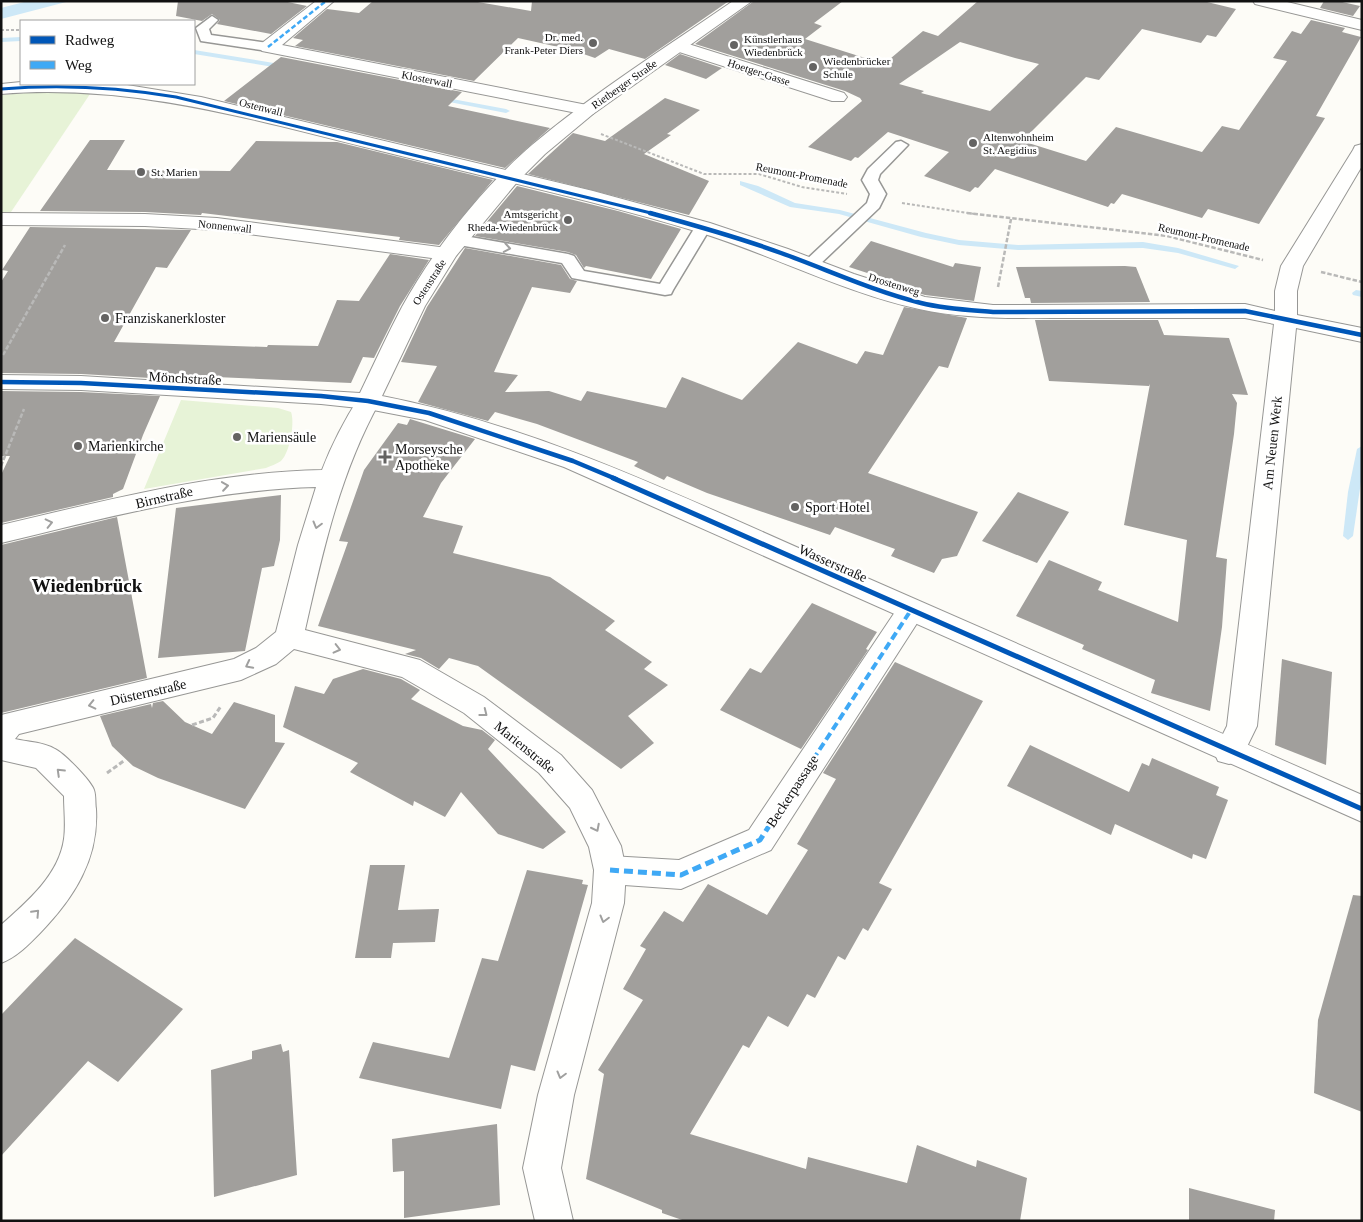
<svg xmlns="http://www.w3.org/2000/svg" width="1363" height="1222" font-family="Georgia,serif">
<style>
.green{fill:#e7f3d7}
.water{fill:#cde8f7}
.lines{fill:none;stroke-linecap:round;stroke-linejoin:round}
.stream{fill:#cde8f7;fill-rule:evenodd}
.building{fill:#a19f9c;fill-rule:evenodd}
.service-casing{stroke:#979795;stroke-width:3}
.pedestrian-casing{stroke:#979795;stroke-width:2}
.minor-casing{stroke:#979795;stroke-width:2}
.tertiary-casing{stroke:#979795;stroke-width:2}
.path-far2{stroke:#b9b9b8;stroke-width:2;stroke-dasharray:3 2;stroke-linecap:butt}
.path-far1{stroke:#b9b9b8;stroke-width:2.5;stroke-dasharray:4.5 2;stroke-linecap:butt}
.path{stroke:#b9b9b8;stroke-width:3;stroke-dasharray:5 2.5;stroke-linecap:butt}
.service{fill:#fffffe;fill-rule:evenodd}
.pedestrian{fill:#fffffe;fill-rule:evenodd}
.minor{fill:#fffffe;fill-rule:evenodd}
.tertiary{fill:#fffffe;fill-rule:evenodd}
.quiet-far2{stroke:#3fa9f5;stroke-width:2.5;stroke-dasharray:5 2.5;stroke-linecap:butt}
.quiet-far1{stroke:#3fa9f5;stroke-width:4;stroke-dasharray:8 4;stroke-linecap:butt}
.quiet{stroke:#3fa9f5;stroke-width:5;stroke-dasharray:9 5;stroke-linecap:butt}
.cycleway-far2-casing{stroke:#fff;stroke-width:5}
.cycleway-far1-casing{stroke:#fff;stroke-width:7}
.cycleway-casing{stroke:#fff;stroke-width:8}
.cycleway-far2{stroke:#0057b8;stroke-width:3}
.cycleway-far1{stroke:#0057b8;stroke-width:4.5}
.cycleway{stroke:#0057b8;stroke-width:5}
.oneway{stroke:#a0a09f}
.poi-dot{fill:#646362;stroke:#fff;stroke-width:2}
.labels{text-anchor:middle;stroke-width:5;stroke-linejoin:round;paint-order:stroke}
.far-poi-label{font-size:11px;fill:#111;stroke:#fff;text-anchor:start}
.far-street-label{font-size:11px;fill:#111;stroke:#fff}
.poi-label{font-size:14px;fill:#111;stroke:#fff;text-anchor:start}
.street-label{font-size:14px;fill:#111;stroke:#fff}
.district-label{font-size:19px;font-weight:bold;fill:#111;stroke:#fff}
</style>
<rect width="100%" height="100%" fill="#fdfcf7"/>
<g class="green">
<polygon points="61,90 90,94 11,212 1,212 1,95"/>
<path d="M181 400 278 408 291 412C295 422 290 453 281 461 277 464 270 466 266 468L144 489Z"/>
</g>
<polygon class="water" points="28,1 70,1 1,19 1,8"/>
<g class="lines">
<g class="stream">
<polygon points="21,37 21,41 1,42 1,38"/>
<polygon points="194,50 286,65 290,67 286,69 194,54"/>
<polygon points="436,96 506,109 510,111 506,113 439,100 435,98"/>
<polygon points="740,181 758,186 795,203 840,210 926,233 959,240 1018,245 1143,242 1178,248 1239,266 1235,269 1178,253 1143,248 1018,250 959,245 921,237 839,214 790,207 740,185"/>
<polygon points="1356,290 1362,291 1362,297 1353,295 1352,293"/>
<polygon points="1362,446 1362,475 1353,536 1348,540 1343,536 1348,492 1357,449"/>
</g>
</g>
<g class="building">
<polygon points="178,1 283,1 307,6 271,34 217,24 220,20 212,14 202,21 176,16"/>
<polygon points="373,1 472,1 531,11 532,1 729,1 645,59 609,49 595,58 572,50 518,38 474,81 295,46 303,40 293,38 327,9 359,13"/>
<path d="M754 1H843L814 23 822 26 805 39 884 64 923 31 938 36 978 1H1203L1236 9 1216 37 1207 35 1201 43 1142 29 1099 80 1086 77 1022 141 1086 161 1116 127 1202 152 1222 126 1239 130 1287 61 1273 58 1292 31 1301 34 1311 20 1345 28 1342 32 1361 37 1316 116 1325 118 1259 224 1208 209 1202 218 1122 194 1114 204 1111 203 1108 207 995 169 978 188 975 187 970 192 924 176 949 152 888 132 858 158 855 157 851 161 808 147 862 101 860 98 845 91 695 44ZM960 42 1015 58 1039 64 990 111 921 93 924 91 899 84Z"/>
<polygon points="1324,1 1338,1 1360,6 1353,16 1320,8"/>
<polygon points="680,54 722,68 706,79 665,65"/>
<polygon points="281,57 462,92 448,106 550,128 505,168 224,101"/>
<polygon points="665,98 700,110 667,134 671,135 644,154 709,181 689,215 528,174 573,133 605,141"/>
<polygon points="90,140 125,140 107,170 230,171 256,141 337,142 493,180 439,245 399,240 400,237 202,213 201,215 145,212 40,211"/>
<polygon points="517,186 618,211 681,229 651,279 586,266 584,268 576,255 568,252 475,236"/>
<polygon points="30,227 191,230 167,268 156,267 114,342 267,347 268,345 318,346 337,300 359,301 390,254 429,260 400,306 374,358 363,357 351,383 170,375 168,379 81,374 1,373 1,282 8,271 2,270"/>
<polygon points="871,241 953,267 955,263 981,267 974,301 925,295 911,291 913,288 849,267"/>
<polygon points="465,248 561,265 570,279 577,281 570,293 532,287 494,372 518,375 505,392 549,391 581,401 587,391 666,408 682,377 742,400 798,342 857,364 865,351 883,355 904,307 967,318 948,368 939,366 868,473 978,512 957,556 942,559 934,573 891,556 895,549 835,527 830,535 707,493 667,476 664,480 634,466 638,462 537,424 495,412 488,421 418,402 437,366 401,362 427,307"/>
<polygon points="1125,266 1136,267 1150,302 1031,303 1030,298 1025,298 1016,267"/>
<polygon points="1035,320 1158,320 1164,335 1229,338 1248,395 1232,394 1237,403 1234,434 1216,557 1227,559 1222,627 1210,711 1151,693 1155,680 1082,649 1084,645 1016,616 1049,560 1102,582 1098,590 1178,622 1187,540 1124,525 1150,384 1149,386 1049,381"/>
<polygon points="1,391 81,392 160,396 143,435 123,489 113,494 113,497 1,523 1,475 10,456 1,456"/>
<polygon points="410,419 475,439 441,483 423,517 463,526 453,553 550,577 615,621 605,630 652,662 644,669 668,685 628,716 654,743 621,769 478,666 449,658 439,669 421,658 405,654 416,650 318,626 348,542 339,541 364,470 398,423 407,425"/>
<polygon points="1018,492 1069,512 1037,563 982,541"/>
<polygon points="281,495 280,540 274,566 262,568 245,651 158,658 176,508"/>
<polygon points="117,517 147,678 1,713 1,545"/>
<polygon points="812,603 877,632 866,649 868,650 801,749 720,710 750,668 761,673"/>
<polygon points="1282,659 1332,672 1326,765 1275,745"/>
<polygon points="895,662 983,701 879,883 892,889 868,931 863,928 845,960 838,956 815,998 807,994 788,1027 768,1016 749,1048 743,1045 690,1134 806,1169 808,1157 907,1183 917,1145 976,1167 977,1160 1027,1178 1020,1221 685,1221 662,1213 662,1210 586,1179 604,1074 598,1070 643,1000 623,989 646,949 640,946 664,911 683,922 708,884 767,915 808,850 797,844 836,779 823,773"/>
<polygon points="363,669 401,679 420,690 411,699 463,726 482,730 495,740 488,749 566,832 543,849 498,834 461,792 445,817 414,801 413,806 350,772 358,763 283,727 295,686 324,694 333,679"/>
<polygon points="163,701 185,722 212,734 234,702 275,715 275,742 285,743 245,809 158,778 133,766 112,746 100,716 151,704 152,708 153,703"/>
<polygon points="1030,745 1129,792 1142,763 1149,766 1152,758 1219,787 1216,795 1228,800 1206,859 1193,854 1192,859 1115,824 1111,835 1007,786"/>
<polygon points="370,865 405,865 398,910 439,909 435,942 393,943 391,958 355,958"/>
<polygon points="527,870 583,880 582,884 588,885 535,1071 511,1065 501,1109 359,1078 373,1042 449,1058 482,958 498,961"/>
<polygon points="1353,895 1362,896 1362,1112 1314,1093 1318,1020"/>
<polygon points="75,938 183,1009 118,1082 88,1061 1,1156 1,1015"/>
<polygon points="281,1044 283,1052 289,1050 297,1175 214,1197 211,1070 252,1059 252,1051"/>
<polygon points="497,1124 500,1205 404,1218 404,1171 393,1172 392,1139"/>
<polygon points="1189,1188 1275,1210 1274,1221 1189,1221"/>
</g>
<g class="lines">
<defs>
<g id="service">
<polygon points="212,16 218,20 209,29 211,35 268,43 275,47 268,51 201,41 196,28"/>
<polygon points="901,141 908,145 880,174 878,180 886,194 879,208 817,267 805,267 803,264 805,261 867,203 870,194 862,180 868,169 896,142"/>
<polygon points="703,222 711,227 673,290 671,294 665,295 572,278 562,263 459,245 451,240 459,235 568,254 574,256 584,271 660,284 697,224"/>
</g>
<polygon id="pedestrian" points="911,600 921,603 925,610 921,617 771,850 681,889 610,884 599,880 594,870 599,860 610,856 679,860 749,830 901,603"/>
<g id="minor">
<polygon points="316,1 334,1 282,45 587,105 593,106 596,110 593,114 587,115 262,51 259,47 262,43"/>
<polygon points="1253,1 1283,1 1362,20 1362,30 1255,4"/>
<polygon points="679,41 844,93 847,97 844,101 832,101 673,50 671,46 673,42"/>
<path d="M21 82V84H121L201 97 593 191 710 223 788 249 854 274 925 297 993 305 1245 304 1275 311V291L1281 266 1353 150 1355 146 1362 144V166L1303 266 1297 291V315L1362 328V342L1296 328 1257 726 1240 761 1229 764 1218 761 1214 752 1227 726 1274 324 1245 318C1187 318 1130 318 1072 318 1021 318 970 320 919 309 842 292 771 254 695 231 593 200 489 178 385 152 258 121 133 83 1 94V84Z"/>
<polygon points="1,213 145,214 217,218 447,248 454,250 457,254 454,258 447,260 217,230 145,226 1,225"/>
<path d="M368 393 376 396 380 401C340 473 323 550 305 630L420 660 484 697 561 755 592 790 621 846 626 870 624 903 574 1095 561 1168 573 1221H535L523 1168 538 1095 592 903 594 870 589 847 570 808 539 773 464 713 402 677 294 649 276 664 241 680 19 734 15 739C27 742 44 742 55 749 65 754 91 781 94 790 96 796 95 803 96 809 99 859 74 898 40 933 28 945 17 957 1 963V925C27 902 59 875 64 839 66 825 64 810 64 796L36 768 1 760V715L234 659 256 648 276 632 298 545 316 487C208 490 105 518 1 543V525C108 500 213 472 322 470 332 444 345 419 360 396Z"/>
</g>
<path id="tertiary" d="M733 1H752L593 114 545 154 518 181 456 256 425 306 382 396C537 426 682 497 826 560 1004 638 1183 716 1362 795V822L564 467 425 420 368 409 321 404 81 390 1 389V375L81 376 360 393C374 364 387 335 402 307 433 250 483 187 532 145 595 92 665 48 733 1Z"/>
</defs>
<use href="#service" class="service-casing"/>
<use href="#pedestrian" class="pedestrian-casing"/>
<use href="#minor" class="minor-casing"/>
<use href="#tertiary" class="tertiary-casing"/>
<g class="path-far2">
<polyline points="1,30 21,30"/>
<polyline points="601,134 704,174 759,174 802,187 847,194"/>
<polyline points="902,203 975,214"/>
</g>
<g class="path-far1">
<polyline points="967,213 1167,236 1263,260"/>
<polyline points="1321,272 1362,282"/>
<polyline points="998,287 1011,219"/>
<polyline points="3,355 65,245"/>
<polyline points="1,466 24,409"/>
</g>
<g class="path">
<polyline points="192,725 213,718 221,706"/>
<polyline points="107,773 125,760"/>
</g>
<use href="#service" class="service"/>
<use href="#pedestrian" class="pedestrian"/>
<use href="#minor" class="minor"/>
<use href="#tertiary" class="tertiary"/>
<polyline class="quiet-far2" points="268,47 326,1"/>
<polyline class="quiet-far1" points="780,810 911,610"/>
<polyline class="quiet" points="610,870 681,875 760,840 780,809"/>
<defs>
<path id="cycleway-far2" d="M1 89C60 84 117 87 176 97L655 214"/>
<g id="cycleway-far1">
<path d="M650 213C694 225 738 237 781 253 828 270 873 291 921 303 945 309 969 310 993 312L1245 311 1362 335"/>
<polyline points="1,382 81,383 321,396 368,401 429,413 573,461 616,479"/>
</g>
<polyline id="cycleway" points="613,478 1362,809"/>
</defs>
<use href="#cycleway-far2" class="cycleway-far2-casing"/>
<use href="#cycleway-far1" class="cycleway-far1-casing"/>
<use href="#cycleway" class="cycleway-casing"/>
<use href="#cycleway-far2" class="cycleway-far2"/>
<use href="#cycleway-far1" class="cycleway-far1"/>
<use href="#cycleway" class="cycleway"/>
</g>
<defs><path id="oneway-chevron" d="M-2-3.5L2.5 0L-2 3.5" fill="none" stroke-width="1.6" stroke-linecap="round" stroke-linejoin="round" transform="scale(1.25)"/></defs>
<g class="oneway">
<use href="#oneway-chevron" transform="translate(507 248) rotate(10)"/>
<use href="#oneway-chevron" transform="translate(225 486) rotate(-8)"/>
<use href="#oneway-chevron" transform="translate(49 523) rotate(-13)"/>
<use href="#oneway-chevron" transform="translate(317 525) rotate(105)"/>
<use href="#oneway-chevron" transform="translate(337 649) rotate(14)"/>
<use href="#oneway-chevron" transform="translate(249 665) rotate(153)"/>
<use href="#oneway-chevron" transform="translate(92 705) rotate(167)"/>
<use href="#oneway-chevron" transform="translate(484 713) rotate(38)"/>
<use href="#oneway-chevron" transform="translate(60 772) rotate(-136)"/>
<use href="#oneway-chevron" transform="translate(596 828) rotate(63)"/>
<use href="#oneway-chevron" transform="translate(36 913) rotate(-47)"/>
<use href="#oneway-chevron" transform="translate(604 919) rotate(105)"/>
<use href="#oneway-chevron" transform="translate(561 1075) rotate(105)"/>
</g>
<g class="poi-dot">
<circle cx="593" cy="43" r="5"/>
<circle cx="734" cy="45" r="5"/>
<circle cx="813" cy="67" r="5"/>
<circle cx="973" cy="143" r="5"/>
<circle cx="141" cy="172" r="5"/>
<circle cx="568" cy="220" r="5"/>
<circle cx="105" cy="318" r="5"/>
<circle cx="237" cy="437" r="5"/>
<circle cx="78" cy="446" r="5"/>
<path d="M382.5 449.5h5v5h5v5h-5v5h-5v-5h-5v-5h5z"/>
<circle cx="795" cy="507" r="5"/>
</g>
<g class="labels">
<g class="far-poi-label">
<text x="583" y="41" text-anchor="end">Dr. med.<tspan x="583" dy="13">Frank-Peter Diers</tspan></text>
<text x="744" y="43">Künstlerhaus<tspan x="744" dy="13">Wiedenbrück</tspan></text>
<text x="823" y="65">Wiedenbrücker<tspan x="823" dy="13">Schule</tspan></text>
<text x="983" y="141">Altenwohnheim<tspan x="983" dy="13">St. Aegidius</tspan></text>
<text x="151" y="176">St. Marien</text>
<text x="558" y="218" text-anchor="end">Amtsgericht<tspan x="558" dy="13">Rheda-Wiedenbrück</tspan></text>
</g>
<g class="far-street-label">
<text transform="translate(759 72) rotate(18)" y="4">Hoetger-Gasse</text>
<text transform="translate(427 79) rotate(11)" y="4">Klosterwall</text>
<text transform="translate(624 84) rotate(-35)" y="4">Rietberger Straße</text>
<text transform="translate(261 107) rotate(14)" y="4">Ostenwall</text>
<text transform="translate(802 175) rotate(11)" y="4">Reumont-Promenade</text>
<text transform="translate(225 226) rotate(6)" y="4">Nonnenwall</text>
<text transform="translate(1204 237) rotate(13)" y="4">Reumont-Promenade</text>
<text transform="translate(429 282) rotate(-57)" y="4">Ostenstraße</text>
<text transform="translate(894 284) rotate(17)" y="4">Drostenweg</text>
</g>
<g class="poi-label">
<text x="115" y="323">Franziskanerkloster</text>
<text x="247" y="442">Mariensäule</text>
<text x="88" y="451">Marienkirche</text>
<text x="395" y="454">Morseysche<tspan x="395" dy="16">Apotheke</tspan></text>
<text x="805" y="512">Sport Hotel</text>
</g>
<g class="street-label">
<text transform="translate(185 378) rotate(3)" y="5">Mönchstraße</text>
<text transform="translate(1272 443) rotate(-84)" y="5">Am Neuen Werk</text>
<text transform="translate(164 497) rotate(-13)" y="5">Birnstraße</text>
<text transform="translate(833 563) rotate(24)" y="5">Wasserstraße</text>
<text transform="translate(148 692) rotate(-13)" y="5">Düsternstraße</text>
<text transform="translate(525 747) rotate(39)" y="5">Marienstraße</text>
<text transform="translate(792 791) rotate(-57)" y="5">Beckerpassage</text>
</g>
<g class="district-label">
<text x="87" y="592">Wiedenbrück</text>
</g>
</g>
<rect width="1363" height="1222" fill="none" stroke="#111111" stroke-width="5"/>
<rect x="20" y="20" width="175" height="65" fill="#ffffff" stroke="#a0a0a0"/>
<rect x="30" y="36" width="25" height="8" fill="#0057b8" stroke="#a0a0a0"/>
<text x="65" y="45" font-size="15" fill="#111111">Radweg</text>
<rect x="30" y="61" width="25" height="8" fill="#3fa9f5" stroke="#a0a0a0"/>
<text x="65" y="70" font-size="15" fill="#111111">Weg</text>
</svg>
